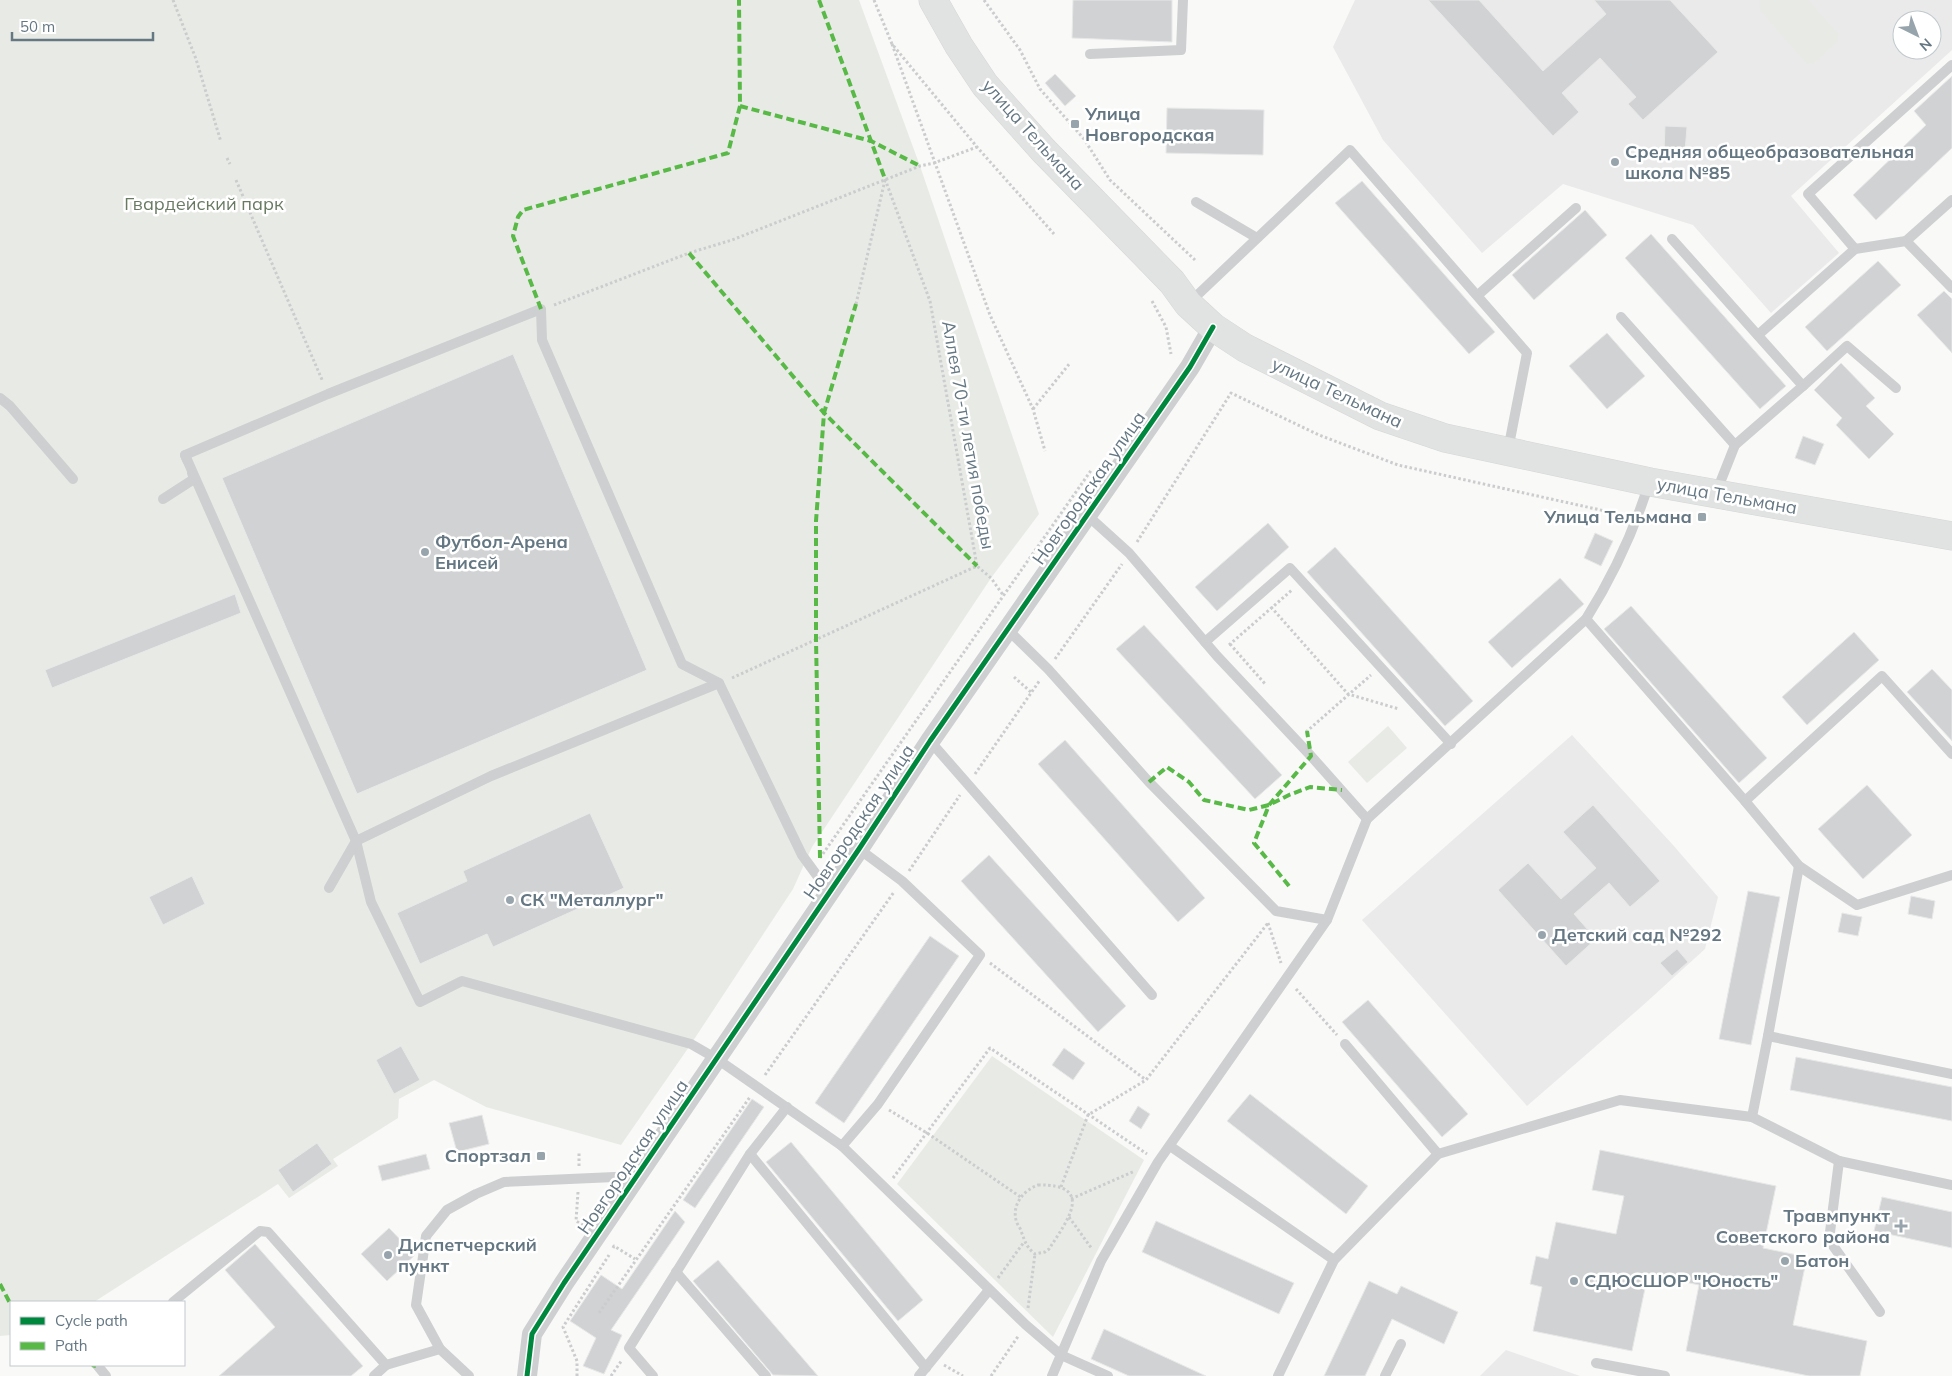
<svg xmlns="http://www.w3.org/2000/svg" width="1952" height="1376" font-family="Mulish,sans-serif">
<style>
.built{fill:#e9eae9;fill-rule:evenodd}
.green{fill:#e8ebe5}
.building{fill:#d0d2d3;stroke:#e8e8e8}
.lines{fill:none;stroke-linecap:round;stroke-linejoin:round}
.secondary-casing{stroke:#d6d7d7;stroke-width:29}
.path{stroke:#cbcccd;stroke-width:3;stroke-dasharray:2.5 2.5;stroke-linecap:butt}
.service{stroke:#cecfd0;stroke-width:10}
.minor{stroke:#cecfd0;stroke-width:20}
.secondary{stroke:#e1e2e2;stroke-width:28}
.quiet{stroke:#58b947;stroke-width:4;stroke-dasharray:8 4;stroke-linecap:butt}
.cycleway-casing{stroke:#fff;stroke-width:8}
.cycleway{stroke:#00873e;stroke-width:5}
.poi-dot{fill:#98a4ac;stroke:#fff;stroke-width:2}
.labels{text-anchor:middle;stroke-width:5;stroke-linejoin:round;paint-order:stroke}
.poi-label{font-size:18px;font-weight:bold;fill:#647783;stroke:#fff;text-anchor:start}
.street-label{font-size:18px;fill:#647783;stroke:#fff}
.park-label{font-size:18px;fill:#697a63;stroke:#fff}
</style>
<rect width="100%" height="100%" fill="#f9f9f8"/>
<g class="built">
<path d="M1355 0H1952V50L1791 196 1839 253 1771 313 1693 225 1563 184 1482 253 1383 140 1333 47ZM1902 20H1932V50H1902Z"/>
<polygon points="1572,735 1673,845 1718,897 1705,949 1641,1007 1527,1106 1362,920"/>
<polygon points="1506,1350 1580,1376 1480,1376"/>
</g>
<g class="green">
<polygon points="0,0 859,0 920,166 1039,514 991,578 812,847 793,889 691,1044 621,1145 486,1107 434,1080 399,1099 398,1118 333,1159 338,1166 289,1198 278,1184 94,1302 11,1302 11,1335 0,1336"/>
<polygon points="1760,0 1808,0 1838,34 1838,41 1813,64 1806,63 1759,9"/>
<polygon points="1388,726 1407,748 1367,783 1348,762"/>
<polygon points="992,1056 1144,1160 1053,1337 897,1184"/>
</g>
<g class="building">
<polygon points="1073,0 1172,0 1172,42 1072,38"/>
<polygon points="1428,0 1479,0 1543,71 1606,14 1594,0 1670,0 1718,52 1643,120 1628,104 1636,97 1600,58 1562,93 1579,112 1553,136"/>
<polygon points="1055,74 1076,96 1065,106 1045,83"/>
<polygon points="1952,76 1952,148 1876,220 1853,195 1926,125 1914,111"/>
<polygon points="1167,108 1264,110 1263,155 1166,153"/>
<polygon points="1665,126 1687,127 1685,152 1664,151"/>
<polygon points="1362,181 1495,332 1469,354 1335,203"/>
<polygon points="1585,210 1607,235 1534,300 1512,275"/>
<polygon points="1651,234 1786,386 1760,409 1625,258"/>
<polygon points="1878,261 1901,285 1827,351 1805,327"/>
<polygon points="1944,291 1952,299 1952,353 1917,315"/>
<polygon points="1607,333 1645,376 1607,409 1569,366"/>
<polygon points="513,354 647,670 357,794 222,478"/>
<polygon points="1841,363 1875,398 1866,406 1894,434 1869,459 1836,425 1842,418 1814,390"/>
<polygon points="1803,436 1824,444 1815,465 1795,458"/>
<polygon points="1268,523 1289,547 1217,611 1195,587"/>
<polygon points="1595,533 1613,541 1601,566 1584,558"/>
<polygon points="1335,547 1473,701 1445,726 1307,572"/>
<polygon points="1560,578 1584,604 1512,668 1488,642"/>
<polygon points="235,594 241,613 52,688 45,670"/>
<polygon points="1631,606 1767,758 1739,783 1604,629"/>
<polygon points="1144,625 1282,775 1255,799 1116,649"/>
<polygon points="1854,632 1879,660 1807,725 1782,697"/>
<polygon points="1932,669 1952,690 1952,741 1907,692"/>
<polygon points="1065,740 1205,898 1178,922 1038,764"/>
<polygon points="1867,785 1912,835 1863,879 1818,829"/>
<polygon points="1593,805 1660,881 1630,907 1609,883 1574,914 1596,939 1566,966 1498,890 1528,863 1561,899 1596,868 1563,832"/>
<polygon points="590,813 624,888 493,947 487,934 420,964 397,913 467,881 463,871"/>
<polygon points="989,855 1126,1006 1098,1032 961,881"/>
<polygon points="192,876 205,904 163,925 149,897"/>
<polygon points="1748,891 1780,897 1751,1045 1719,1039"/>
<polygon points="1911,896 1935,901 1932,919 1908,914"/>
<polygon points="1842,913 1862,917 1858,936 1838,932"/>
<polygon points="930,936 959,956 844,1123 815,1103"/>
<polygon points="1677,949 1688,962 1672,976 1660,963"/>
<polygon points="1368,1000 1468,1114 1442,1137 1342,1022"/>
<polygon points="401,1046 420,1080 394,1094 376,1060"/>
<polygon points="1064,1048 1085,1063 1073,1080 1052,1065"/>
<polygon points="1796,1057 1952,1087 1952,1121 1790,1090"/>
<polygon points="1250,1094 1368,1186 1346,1214 1227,1121"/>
<polygon points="752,1099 764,1107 695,1208 683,1200"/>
<polygon points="1138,1106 1150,1114 1141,1129 1129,1121"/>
<polygon points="482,1115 489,1144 457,1152 449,1123"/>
<polygon points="791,1142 923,1300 898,1321 766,1162"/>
<polygon points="317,1143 332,1164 293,1192 278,1170"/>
<polygon points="1600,1150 1776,1186 1763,1248 1807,1257 1793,1325 1867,1341 1860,1376 1809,1376 1686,1351 1699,1285 1648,1274 1632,1351 1533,1331 1542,1287 1530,1284 1536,1256 1548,1259 1556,1222 1616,1234 1624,1196 1592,1190"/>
<polygon points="426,1154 430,1169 382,1181 378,1166"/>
<polygon points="1882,1197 1952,1212 1952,1248 1874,1231"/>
<polygon points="675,1211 685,1222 611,1330 622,1335 604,1374 583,1366 596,1338 570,1321 601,1275 622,1289"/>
<polygon points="1156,1221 1294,1283 1279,1314 1142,1252"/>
<polygon points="389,1228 415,1255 387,1281 361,1254"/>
<polygon points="255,1244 363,1366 351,1376 219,1376 275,1327 225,1270"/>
<polygon points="718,1260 818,1376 773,1375 693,1281"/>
<polygon points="1369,1281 1397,1294 1401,1286 1458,1312 1444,1344 1392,1319 1365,1376 1324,1376"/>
<polygon points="1104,1329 1206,1376 1129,1376 1091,1359"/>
</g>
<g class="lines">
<defs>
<polyline id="secondary" points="933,0 959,46 985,85 1044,151 1172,282 1188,304 1213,327 1245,348 1380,416 1445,438 1650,482 1952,536"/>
</defs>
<use href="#secondary" class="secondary-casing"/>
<g class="path">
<polyline points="173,0 196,59 221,142"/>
<polyline points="874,0 892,44 977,147 1054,234"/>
<polyline points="984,0 1020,50 1040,89 1084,139 1110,180 1195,260"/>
<polyline points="892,44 990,315 1033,409 1045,451"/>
<polyline points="227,158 230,164"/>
<polyline points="885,179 930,301 977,566 991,578 1003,595"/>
<polyline points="236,180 323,382"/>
<polyline points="1152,301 1166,327 1171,354"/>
<polyline points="856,304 885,180"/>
<polyline points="554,305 689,253 732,240 920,166 934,163 977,147"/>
<polyline points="1033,409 1070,363"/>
<polyline points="1137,542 1231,393 1319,435 1398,465 1623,515"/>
<polyline points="1271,607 1348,694 1399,709"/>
<polyline points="1230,644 1266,685"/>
<polyline points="1229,645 1292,590"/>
<polyline points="1055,659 1122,564"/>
<polyline points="1014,677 1032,693"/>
<polyline points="732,678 977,566"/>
<polyline points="1306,732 1371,675"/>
<polyline points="975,774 1040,680"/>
<polyline points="820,858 1092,469"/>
<polyline points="909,871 960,795"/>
<polyline points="1268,923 1281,963"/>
<polyline points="990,963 1146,1080"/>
<polyline points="1296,989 1337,1035"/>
<polyline points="765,1075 894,892"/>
<polyline points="889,1110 927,1133 1022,1198"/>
<polyline points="579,1166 579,1152"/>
<polyline points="893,1178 990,1048 1147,1154"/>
<path d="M1038 1185C1096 1184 1067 1221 1049 1249L1045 1252 1035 1254C1026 1247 1025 1241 1021 1231 1020 1227 1016 1223 1016 1220 1012 1204 1024 1190 1038 1185Z"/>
<polyline points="1061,1187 1088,1115 1146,1080 1268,923"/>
<polyline points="578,1192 576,1221 583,1225"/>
<polyline points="1071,1199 1135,1171"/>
<polyline points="1069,1217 1092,1249"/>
<polyline points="613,1248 614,1246 635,1259"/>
<polyline points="998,1278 1024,1242"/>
<polyline points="1028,1308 1035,1254"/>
<polyline points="599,1313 750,1097"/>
<polyline points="944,1365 963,1376"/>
<polyline points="577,1376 577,1361 563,1327 609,1255"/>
<polyline points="611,1376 622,1360"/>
<polyline points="991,1376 1019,1335"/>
</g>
<g class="service">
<polyline points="1090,54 1181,50 1183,0"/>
<polyline points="1196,202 1257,238"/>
<polyline points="1672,239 1803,386 1735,445 1716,493"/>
<polyline points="1906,241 1952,200"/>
<polyline points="1855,249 1808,194 1952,65"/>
<polyline points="1478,295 1576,208"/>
<polyline points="1189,303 1350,150 1527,353 1508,450"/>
<polyline points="1621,317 1735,445"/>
<polyline points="1758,335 1855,249 1906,241 1952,288"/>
<polyline points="1803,386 1847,346 1896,388"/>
<polyline points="0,398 10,406 73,479"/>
<polyline points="185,455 356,841 371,902 420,1002 462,981 691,1044 717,1059 842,1146 1026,1325 1061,1355 1108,1376"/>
<polyline points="187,460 185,455 328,394 541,309 542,340 682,664 719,683 802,855 829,892"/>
<polyline points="163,499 194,479 192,473"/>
<polyline points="1087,515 1129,553 1217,656 1311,756 1367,819"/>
<polyline points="1586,619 1745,801 1799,866 1857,905 1952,875"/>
<polyline points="1008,630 1048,669 1149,782 1276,911 1327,920"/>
<polyline points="1205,642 1290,568 1451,744"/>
<polyline points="930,741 1152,995"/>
<polyline points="1745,801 1882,676 1952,754"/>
<polyline points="1799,866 1768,1036 1952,1074"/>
<polyline points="329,888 356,841 491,776 719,683"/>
<polyline points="1345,1044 1438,1154"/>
<polyline points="1752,1117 1768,1036"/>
<polyline points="842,1146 878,1104 980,955 902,881 859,849"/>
<polyline points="1170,1146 1334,1260"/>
<polyline points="750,1154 926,1368"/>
<polyline points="1839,1161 1829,1240 1880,1312"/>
<polyline points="676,1272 766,1376"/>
<polyline points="173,1302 260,1231 268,1232 386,1365 440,1349"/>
<polyline points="1596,1363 1665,1376"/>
<polyline points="97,1365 106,1376"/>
<polyline points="374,1376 386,1365"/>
<polyline points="469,1376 440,1349 416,1305 426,1236 447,1210 476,1194 504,1182 637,1176"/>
<polyline points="653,1376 629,1348 750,1154 787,1107"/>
<polyline points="919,1376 989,1290"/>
<path d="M1052 1376 1101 1261 1158 1162 1327 920 1367 819 1586 619C1613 576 1634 531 1649 483"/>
<polyline points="1278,1376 1334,1260 1438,1154 1620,1100 1752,1117 1839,1161 1952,1185"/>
<polyline points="1385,1376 1401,1344"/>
</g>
<polyline class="minor" points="527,1376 532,1334 564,1283 859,849 930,741 1190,367 1213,327"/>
<use href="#secondary" class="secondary"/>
<g class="quiet">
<polyline points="819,0 885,179"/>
<polyline points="740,106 871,141 920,166"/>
<polyline points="689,253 824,413 977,566"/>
<polyline points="541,309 513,236 518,217 523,210 728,153 740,106 739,0"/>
<polyline points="1149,782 1167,767 1189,782 1204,800 1249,810 1269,805 1289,795 1310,787 1342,790"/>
<polyline points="820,858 816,639 816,521 824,413 856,304"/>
<polyline points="1289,886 1254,843 1269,805 1311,756 1307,731"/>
<polyline points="0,1284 11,1305"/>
<polyline points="92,1365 96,1366"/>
</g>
<defs>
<polyline id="cycleway" points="527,1376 532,1334 564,1283 859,849 930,741 1190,367 1213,327"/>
</defs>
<use href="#cycleway" class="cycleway-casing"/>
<use href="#cycleway" class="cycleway"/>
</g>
<g class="poi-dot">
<rect x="1070" y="119" width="10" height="10" rx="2.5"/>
<circle cx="1615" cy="162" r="5"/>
<rect x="1697" y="512" width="10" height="10" rx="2.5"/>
<circle cx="425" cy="552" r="5"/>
<circle cx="510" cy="900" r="5"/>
<circle cx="1542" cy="935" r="5"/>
<rect x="536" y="1151" width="10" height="10" rx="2.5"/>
<path d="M1898.5 1218.5h5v5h5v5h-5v5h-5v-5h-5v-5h5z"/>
<circle cx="388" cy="1255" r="5"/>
<circle cx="1785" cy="1261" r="5"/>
<circle cx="1574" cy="1281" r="5"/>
</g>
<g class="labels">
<g class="poi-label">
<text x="1085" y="120">Улица<tspan x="1085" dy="21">Новгородская</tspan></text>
<text x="1625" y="158">Средняя общеобразовательная<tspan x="1625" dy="21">школа №85</tspan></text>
<text x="1692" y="523" text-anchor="end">Улица Тельмана</text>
<text x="435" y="548">Футбол-Арена<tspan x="435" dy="21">Енисей</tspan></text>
<text x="520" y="906">СК "Металлург"</text>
<text x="1552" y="941">Детский сад №292</text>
<text x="531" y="1162" text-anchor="end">Спортзал</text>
<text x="1890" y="1222" text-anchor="end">Травмпункт<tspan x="1890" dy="21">Советского района</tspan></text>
<text x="398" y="1251">Диспетчерский<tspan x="398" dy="21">пункт</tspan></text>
<text x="1795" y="1267">Батон</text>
<text x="1584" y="1287">СДЮСШОР "Юность"</text>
</g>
<g class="street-label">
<text transform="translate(1033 135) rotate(48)" y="6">улица Тельмана</text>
<text transform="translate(1337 393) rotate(25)" y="6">улица Тельмана</text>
<text transform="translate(968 435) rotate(80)" y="6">Аллея 70-ти летия победы</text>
<text transform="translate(1089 488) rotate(-55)" y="6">Новгородская улица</text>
<text transform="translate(1727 496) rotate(10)" y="6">улица Тельмана</text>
<text transform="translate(859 822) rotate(-56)" y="6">Новгородская улица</text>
<text transform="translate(633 1157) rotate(-56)" y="6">Новгородская улица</text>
</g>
<g class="park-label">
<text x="204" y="210">Гвардейский парк</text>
</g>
</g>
<rect x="10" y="1301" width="175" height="65" fill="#ffffff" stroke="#c1c9cd"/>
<rect x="20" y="1317" width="25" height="8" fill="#00873e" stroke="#c1c9cd"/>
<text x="55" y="1326" font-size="15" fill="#647783">Cycle path</text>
<rect x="20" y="1342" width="25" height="8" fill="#58b947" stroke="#c1c9cd"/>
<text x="55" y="1351" font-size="15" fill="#647783">Path</text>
<g transform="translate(1917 35) rotate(138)"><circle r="24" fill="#ffffff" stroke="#c1c9cd"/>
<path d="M0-4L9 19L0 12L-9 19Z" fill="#98a4ac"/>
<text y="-8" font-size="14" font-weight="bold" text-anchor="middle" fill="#647783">N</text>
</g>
<path d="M12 32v8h141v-8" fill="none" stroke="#647783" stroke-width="2.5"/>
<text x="20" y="32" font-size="15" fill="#647783" stroke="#ffffff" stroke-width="4" paint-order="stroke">50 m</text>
</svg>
